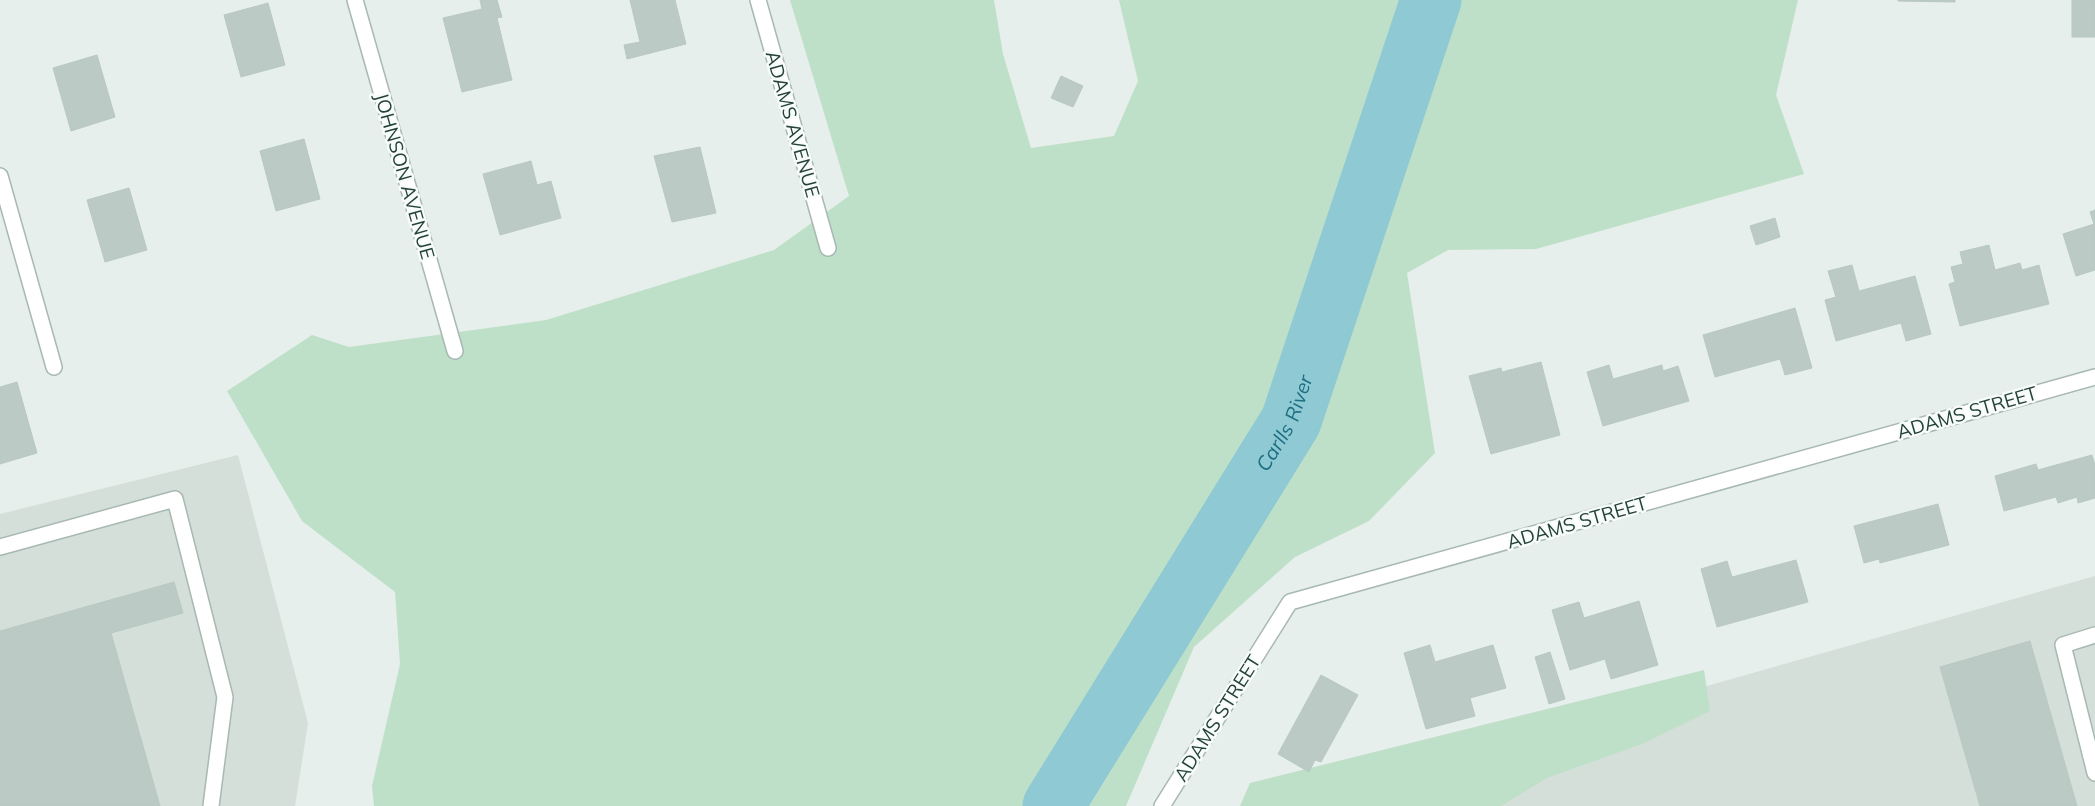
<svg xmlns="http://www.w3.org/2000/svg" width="2095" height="806" font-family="Mulish,sans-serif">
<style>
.built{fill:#d4dfda}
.green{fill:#bfe0c8}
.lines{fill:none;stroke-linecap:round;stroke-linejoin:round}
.river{stroke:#8ec9d4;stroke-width:61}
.building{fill:#bbcac4;stroke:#b8c9c2}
.minor-casing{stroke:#a8b8b2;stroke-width:18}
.minor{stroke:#fff;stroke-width:15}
.labels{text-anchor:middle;stroke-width:5;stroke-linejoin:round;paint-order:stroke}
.street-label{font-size:19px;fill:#24423a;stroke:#f7fbf9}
.water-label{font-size:20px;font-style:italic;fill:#1c6f80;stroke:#f7fbf9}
</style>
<rect width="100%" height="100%" fill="#e6efeb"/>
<g class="built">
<polygon points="238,455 308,723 295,806 0,806 0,514"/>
<polygon points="2095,576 2095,806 1283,806"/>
</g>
<g class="green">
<polygon points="790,0 994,0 1003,54 1031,148 1114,136 1138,81 1119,0 1798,0 1776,95 1804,174 1536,249 1448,250 1407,273 1435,453 1369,521 1295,557 1194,647 1126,806 374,806 372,786 400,664 395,592 302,521 227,391 312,335 349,347 546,320 774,250 849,196"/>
<polygon points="1704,670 1710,711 1642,744 1547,778 1501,806 1240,806 1250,783"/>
</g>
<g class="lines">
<path class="river" id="s1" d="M1053 806 1291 421 1431 0"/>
</g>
<g class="building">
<polygon points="480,0 497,0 502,17 497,18 512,80 462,92 443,18 482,9"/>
<polygon points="630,0 675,0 686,44 627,59 624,45 640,42"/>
<polygon points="1955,0 1955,2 1898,1 1898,0"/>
<rect x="2072" y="0" width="23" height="37"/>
<polygon points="268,3 285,65 241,77 224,15"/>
<polygon points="97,55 115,117 71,131 53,68"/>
<polygon points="1061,76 1083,86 1073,107 1051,98"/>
<polygon points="304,139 320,199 276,211 260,151"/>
<polygon points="700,147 716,213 672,222 654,156"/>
<polygon points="531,161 537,185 551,181 561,218 500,235 483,174"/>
<polygon points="129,188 147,250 105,262 87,200"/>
<polygon points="2095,210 2095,270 2076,276 2063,234 2094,224 2090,212"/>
<polygon points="1775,218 1780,237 1756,245 1750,226"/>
<polygon points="1989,245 1995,270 2020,263 2022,270 2039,265 2049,304 1960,326 1949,284 1955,282 1951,267 1963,264 1960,252"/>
<polygon points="1852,265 1859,291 1915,276 1931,334 1906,341 1901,323 1836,341 1825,300 1836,297 1828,271"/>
<polygon points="1795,308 1812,368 1785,375 1780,359 1715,377 1703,335"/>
<polygon points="1541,362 1560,435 1491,454 1469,376 1501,368 1502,372"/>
<polygon points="1609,365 1613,379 1662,365 1663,371 1678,366 1689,401 1603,426 1587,372"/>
<polygon points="17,382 37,453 0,464 0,387"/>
<polygon points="2092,455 2095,465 2095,498 2078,503 2077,497 2058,503 2056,497 2004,511 1995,476 2036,464 2038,470"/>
<polygon points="1938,504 1949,545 1880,563 1879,559 1864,563 1854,526"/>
<polygon points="1796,560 1808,602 1717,627 1701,569 1727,561 1732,577"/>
<polygon points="174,582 183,613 111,633 160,806 0,806 0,631"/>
<polygon points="1639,601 1658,665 1611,679 1605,659 1570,670 1552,610 1579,602 1584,618"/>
<polygon points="2030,641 2077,806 1980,806 1940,667"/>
<polygon points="1430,645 1435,662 1493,645 1506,688 1470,698 1475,716 1426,729 1404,653"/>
<polygon points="1550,652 1565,699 1549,704 1535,657"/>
<polygon points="1321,675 1358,695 1321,762 1315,760 1309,772 1278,754"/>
</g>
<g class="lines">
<defs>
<g id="minor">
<polyline points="355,0 455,351"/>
<polyline points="758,0 828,248"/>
<polyline points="0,176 54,367"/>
<polyline points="0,547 175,499 225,697 211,806"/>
<polyline points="2095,635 2063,645 2095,773"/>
<polyline points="1162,806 1290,602 2095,377"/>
</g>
</defs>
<use href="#minor" class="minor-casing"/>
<use href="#minor" class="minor"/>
</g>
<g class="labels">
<g class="street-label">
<text transform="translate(793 124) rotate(74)" y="7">ADAMS AVENUE</text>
<text transform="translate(405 176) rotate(74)" y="7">JOHNSON AVENUE</text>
<text transform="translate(1967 412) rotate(-16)" y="7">ADAMS STREET</text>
<text transform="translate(1577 522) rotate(-16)" y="7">ADAMS STREET</text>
<text transform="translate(1217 718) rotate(-58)" y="7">ADAMS STREET</text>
</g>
<g class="water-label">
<text dy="7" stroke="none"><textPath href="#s1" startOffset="448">Carlls River</textPath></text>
</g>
</g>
</svg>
